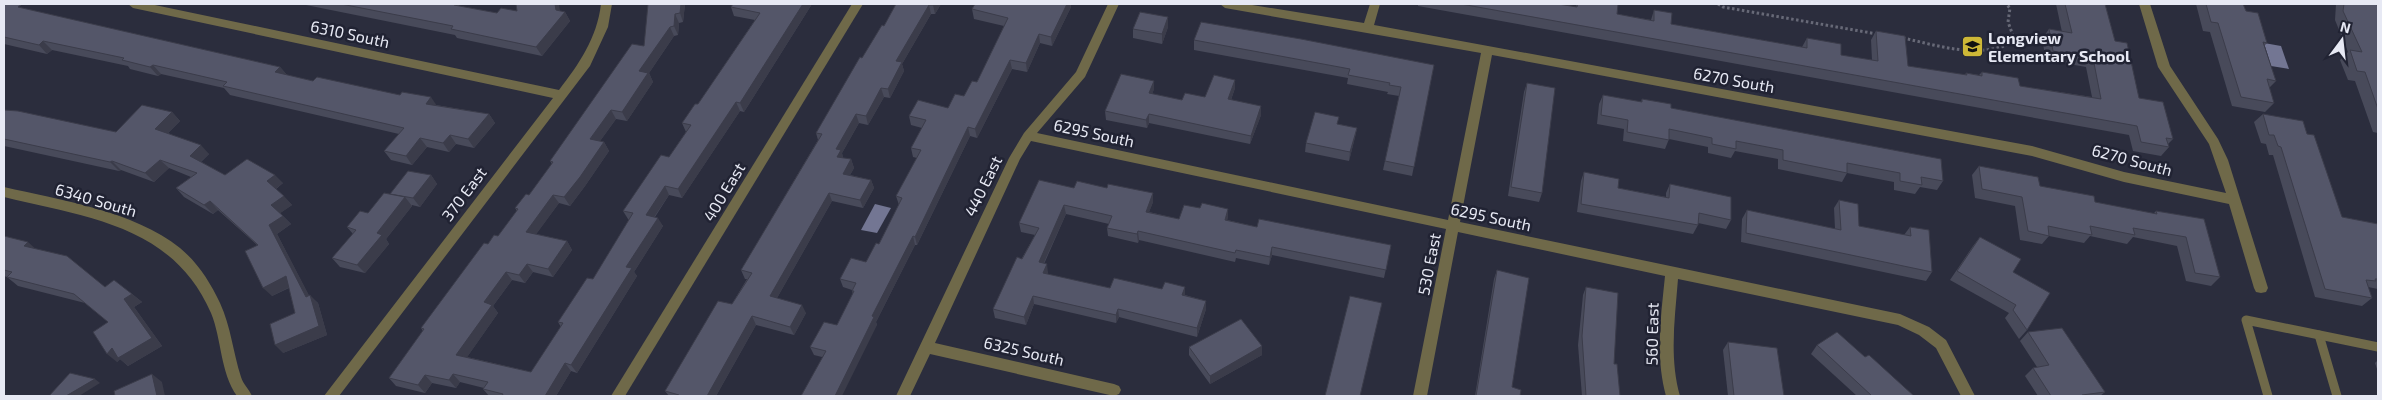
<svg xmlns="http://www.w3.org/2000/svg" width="2382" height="400" font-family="'Exo 2',sans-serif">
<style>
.water{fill:#737693}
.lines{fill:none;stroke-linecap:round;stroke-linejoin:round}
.path{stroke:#676977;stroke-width:3;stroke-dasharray:2.5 2.5;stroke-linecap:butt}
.service{stroke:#6f6949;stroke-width:9}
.minor{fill:#6f6949;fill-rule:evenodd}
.wall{fill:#484a5a}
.shaded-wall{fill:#3b3c4a}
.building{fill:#545669;stroke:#3b3c4a}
.labels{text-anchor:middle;stroke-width:5;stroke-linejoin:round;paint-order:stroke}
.street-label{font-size:16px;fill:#e7e9f4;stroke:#212333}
.poi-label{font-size:16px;font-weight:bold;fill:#e7e9f4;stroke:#212333;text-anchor:start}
</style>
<rect width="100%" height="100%" fill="#2b2d3d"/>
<g class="water">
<polygon points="2264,43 2281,46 2289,69 2271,66"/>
<polygon points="875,204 891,208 877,233 861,230"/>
</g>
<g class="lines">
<g class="path">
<polyline points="1718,4 1723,7 1877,34"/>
<path d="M1903 38C1940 46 1980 60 2015 41L2008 22 2010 8 2006 4"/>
</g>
<g class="service">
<polyline points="2319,335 2337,396"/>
<polyline points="2268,396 2246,320 2378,347"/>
</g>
<g class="minor">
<path d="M128 4H150L559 90C579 64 597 38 601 4H612L608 27 590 66 339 396H324L553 98 133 8Z"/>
<polygon points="852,4 863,4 625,396 611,396"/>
<path d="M1108 4H1119L1085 77 1037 133 1448 220 1481 53 1225 8 1220 4H1246L1364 23 1370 4H1380L1374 25 2032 146 2124 172 2226 193 2209 144 2158 67 2139 4H2150L2170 66 2218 139 2228 160 2268 288 2266 292 2261 293 2256 292 2254 288 2229 204 2124 182 2032 156 1492 55 1460 222 1900 314 1929 327 1946 340 1975 396H1961L1936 348 1919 335 1898 325 1678 279C1675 318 1669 357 1680 396H1666C1655 356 1661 316 1665 276L1458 232 1427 396H1413L1446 229 1031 141 1020 159 935 343 1114 384 1119 386 1121 390 1119 394 1114 396 930 354 910 396H896L1009 158 1024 133 1076 72Z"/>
<path d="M4 187C60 200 134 211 180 248 198 263 210 282 220 303 231 327 233 352 241 377 243 384 249 389 252 396H237C220 372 222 340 211 313 173 225 86 217 4 197Z"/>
</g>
</g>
<g class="wall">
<polygon points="4,4 280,67 287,75 313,81 436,105 489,114 495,123 474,148 456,144 449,152 427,147 412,165 391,160 384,151 399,134 230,95 224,88 161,74 158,76 130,69 128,66 52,50 47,54 4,44 4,45"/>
<polygon points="301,4 457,4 459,6 497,13 517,11 560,11 565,12 570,21 542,56 457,38 455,35"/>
<polygon points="685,4 683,22 679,23 678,35 674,36 649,73 653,82 627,121 616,119 600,141 604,142 609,151 585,186 570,206 559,203 536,234 567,241 572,250 553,277 533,272 525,283 512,280 493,306 498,313 467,357 531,372 561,327 558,322 593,279 629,220 628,219 623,211 669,157 686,132 682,123 698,104 755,20 734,16 731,7 733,4 812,4 744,112 740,111 682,198 669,195 655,217 663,226 634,272 637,276 577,373 571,371 556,396 489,396 483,389 484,388 460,382 456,388 432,383 425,393 396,386 389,378 423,331 421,328 488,244 498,236 517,211 515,208 529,195 552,164 550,161 644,46"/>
<polygon points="896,4 941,4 935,14 931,14 902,64 904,71 890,98 884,97 868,125 859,123 842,153 843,158 851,159 854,168 850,175 871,180 874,188 863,208 832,201 777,298 806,313 794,335 756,325 716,396 669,396 665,391 732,304 747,279 745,279 741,270 818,140 816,133 862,58 884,26"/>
<polygon points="1418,4 1558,4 1576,7 1577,4 1618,4 1617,14 1651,20 1654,10 1671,24 1802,47 1807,38 1841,55 1872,60 1871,40 1876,31 1908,66 1965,75 1966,73 1979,75 1982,72 2020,86 2092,97 2086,67 2046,60 2042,39 2049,29 2062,32 2056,4 2105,4 2115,41 2139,98 2173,139 2168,144 2169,147 2161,156 2133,151 2129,135 1418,6"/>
<polygon points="2196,4 2243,4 2246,11 2267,43 2264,46 2276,81 2269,88 2274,103 2265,112 2232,106 2210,32 2203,31"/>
<polygon points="2336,4 2373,4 2378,5 2378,133 2373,132 2355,81 2348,80 2340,60 2348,52 2335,20"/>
<polygon points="1071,7 1052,46 1040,43 1027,72 1012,69 977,138 970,136 917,245 915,245 876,322 877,325 822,357 814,355 810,347 837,325 853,294 852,291 852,290 843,287 840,279 866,262 879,244 899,205 896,196 917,158 913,157 911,148 922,128 911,125 909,116 948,108 964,96 977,82 1004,26 974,19 972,9"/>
<polygon points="1168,17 1168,27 1162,44 1133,38 1133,29"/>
<polygon points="1194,40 1434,65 1412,176 1383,170 1399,96 1387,94 1388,92 1347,84 1348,78 1194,50"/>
<polygon points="1235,80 1235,88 1231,100 1261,115 1250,144 1149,123 1147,128 1106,120 1105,111 1154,89 1152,94 1182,100 1205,97"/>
<polygon points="1527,83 1542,193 1539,202 1508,196 1524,92"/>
<polygon points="1603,95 1641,102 1642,99 1671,108 1943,181 1937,190 1920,187 1915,194 1894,190 1894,182 1847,173 1842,182 1778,169 1778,159 1735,151 1731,158 1708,153 1708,147 1669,139 1665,149 1623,141 1624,129 1597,124 1599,104"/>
<polygon points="4,110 116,132 172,112 180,121 168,133 209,154 201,162 225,175 283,183 276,189 292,205 280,213 291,224 277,234 309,296 318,303 327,335 283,353 295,313 289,288 272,296 257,245 218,210 213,214 184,197 176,188 191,177 169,168 154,182 121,170 119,171 4,146"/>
<polygon points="2263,114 2307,134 2342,217 2378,224 2378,289 2368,287 2372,298 2362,306 2315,297 2273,155 2269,155 2266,144 2261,143 2254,122"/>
<polygon points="1338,124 1357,128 1355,137 1349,161 1305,152 1306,143"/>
<polygon points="1979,166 2040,186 2095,202 2153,214 2156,211 2204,219 2220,277 2211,286 2186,281 2177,246 2133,237 2127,244 2090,236 2084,243 2049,236 2042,244 2020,240 2015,206 1975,198 1972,175"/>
<polygon points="1584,172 1618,188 1666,197 1666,193 1670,184 1731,220 1726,229 1698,223 1698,225 1693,234 1577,212 1581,181"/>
<polygon points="431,175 437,184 420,207 412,205 412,206 386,239 389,244 365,273 340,267 332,258 353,234 347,227 368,213 391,194"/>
<polygon points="1074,188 1153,202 1149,212 1179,219 1200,208 1228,209 1227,220 1257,227 1391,245 1384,278 1272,255 1269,265 1236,258 1235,262 1139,240 1138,243 1108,236 1107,228 1109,224 1066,214 1044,264 1048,273 1047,274 1110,288 1185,295 1206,301 1206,309 1197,337 1119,317 1116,323 1034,304 1026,325 995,318 993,309 1035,235 1021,232 1019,223"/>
<polygon points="1839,200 1859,226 1904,235 1910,227 1932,272 1926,281 1741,242 1742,219 1747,210 1835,229 1834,208"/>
<polygon points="4,236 35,249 105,287 132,294 142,302 134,307 162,346 128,366 120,359 117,362 108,322 85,303 18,286 7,277 4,276"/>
<polygon points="1980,237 2013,272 2027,330 2019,339 2005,318 2009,313 1950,280 1973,246"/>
<polygon points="1497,270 1512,387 1520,396 1475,396 1494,279"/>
<polygon points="1586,287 1620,396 1582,396 1578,345 1583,295"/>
<polygon points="2028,332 2105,392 2100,396 2038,396 2025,376 2033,368 2037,367 2020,341"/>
<polygon points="1728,342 1784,396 1728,396 1723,350"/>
<polygon points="1817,345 1865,357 1914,396 1857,396 1811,354"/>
<polygon points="1262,346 1262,355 1210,384 1189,355 1189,347"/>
<polygon points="2378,360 2378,372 2375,363"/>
</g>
<g class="shaded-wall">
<polygon points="555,4 559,4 561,17 565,12 570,21 542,56 536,47 556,10"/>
<polygon points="681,4 685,4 683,22 680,13"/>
<polygon points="803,4 812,4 744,112 740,103"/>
<polygon points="934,4 941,4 935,14 933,5"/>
<polygon points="1067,4 1071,4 1071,7 1052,46 1051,37"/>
<polygon points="929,5 931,14 902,64 904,71 890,98 888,89 896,61"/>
<polygon points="675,14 679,23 678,35 674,26"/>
<polygon points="1168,17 1168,27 1162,44 1162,34"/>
<polygon points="670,27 674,36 649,73 653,82 627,121 622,112 639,71"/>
<polygon points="1039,34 1040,43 1027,72 1026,63"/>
<polygon points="43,41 52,50 47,54 39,45"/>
<polygon points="1010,60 1012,69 977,138 975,129"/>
<polygon points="153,65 161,74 158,76 150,67"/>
<polygon points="280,67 288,76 275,72"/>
<polygon points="1235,80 1235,88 1228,108 1228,99"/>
<polygon points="1154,81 1154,89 1149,102 1149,93"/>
<polygon points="881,88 884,97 868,125 866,116"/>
<polygon points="431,97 437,106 426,104"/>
<polygon points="736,102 740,111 682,198 678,189"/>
<polygon points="1261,106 1261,115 1250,144 1251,136"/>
<polygon points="611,110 616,119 595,148 590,139"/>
<polygon points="172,112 180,121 163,138 155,129"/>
<polygon points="489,114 495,123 474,148 468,139"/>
<polygon points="856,114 859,123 842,153 843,158 837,157 836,149"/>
<polygon points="1149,114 1149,123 1147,128 1146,120"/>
<polygon points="968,127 970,136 917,245 915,237"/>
<polygon points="1357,128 1355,137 1349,161 1350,152"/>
<polygon points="450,135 456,144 449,152 443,143"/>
<polygon points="420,138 427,147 412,165 406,156"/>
<polygon points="604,142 609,151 585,186 570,206 564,197"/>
<polygon points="201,145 209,154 198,164 190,156"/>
<polygon points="851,159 854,168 846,182 843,174"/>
<polygon points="160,160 169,168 154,182 145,173"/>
<polygon points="112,161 121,170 119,171 110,162"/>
<polygon points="275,175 283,183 274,190 267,181"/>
<polygon points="431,175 437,184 420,207 413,198"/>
<polygon points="871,180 874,188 863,208 860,200"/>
<polygon points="665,186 669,195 650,223 646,215"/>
<polygon points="829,193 832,201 773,305 770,296"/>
<polygon points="1153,193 1153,202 1146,220 1146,212"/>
<polygon points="553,195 559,203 532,240 526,232"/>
<polygon points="284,196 292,205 279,214 271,205"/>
<polygon points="405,197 412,206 386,239 389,244 365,273 357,265 377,233"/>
<polygon points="210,201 218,210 213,214 204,205"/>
<polygon points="1064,205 1066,214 1040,271 1039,262"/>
<polygon points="1228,209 1228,218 1225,228 1225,220"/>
<polygon points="283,216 291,224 277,234 312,301 310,295 318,303 327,335 283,353 275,345 306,297 269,225"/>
<polygon points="658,218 663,226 634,272 637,276 577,373 571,365 626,267"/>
<polygon points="1138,231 1139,240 1138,243 1137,234"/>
<polygon points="913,236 915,245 876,322 877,325 842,396 835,396 872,316"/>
<polygon points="567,241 572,250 553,277 548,269"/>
<polygon points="28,242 38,251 24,246"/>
<polygon points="1272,247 1272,255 1269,265 1270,257"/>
<polygon points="527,264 533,272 525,283 519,275"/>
<polygon points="1047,264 1048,273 1044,281 1043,273"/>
<polygon points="506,272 512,280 493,306 498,313 463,363 456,355 484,302"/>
<polygon points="286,276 294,285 272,296 263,288"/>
<polygon points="1185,287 1185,295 1182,303 1182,295"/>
<polygon points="132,294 142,302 134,307 162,346 128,366 120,359 117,362 107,354 124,299"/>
<polygon points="1033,296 1034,304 1026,325 1024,317"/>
<polygon points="1206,301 1206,309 1197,337 1197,328"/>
<polygon points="802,305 806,313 794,335 790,327"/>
<polygon points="1118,309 1119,317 1116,323 1116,315"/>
<polygon points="752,316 756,325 716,396 707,396"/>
<polygon points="1262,346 1262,355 1210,384 1210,376"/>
<polygon points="565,363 571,371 556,396 545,396"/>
<polygon points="152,374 162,382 165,396 157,396"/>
<polygon points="453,374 460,382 456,388 449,380"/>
<polygon points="425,375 432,383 425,393 418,385"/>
<polygon points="95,379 100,383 79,396 66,396"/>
</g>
<g class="building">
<polygon points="4,4 15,4 21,5 18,7 280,67 275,72 313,81 317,77 400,95 402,92 431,97 426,104 489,114 468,139 450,135 443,143 420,138 406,156 384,151 404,128 223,86 227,82 153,65 150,67 122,60 124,58 43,41 39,45 4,37"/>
<polygon points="341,4 455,4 454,5 497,13 501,8 517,11 516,4 555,4 556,10 565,12 536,47 451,29 453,26"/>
<polygon points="648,4 681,4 680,13 675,14 674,26 670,27 639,71 648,73 622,112 611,110 590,139 604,142 580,177 564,197 553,195 526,232 567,241 548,269 527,264 519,275 506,272 484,302 492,305 456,355 531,372 563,323 558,322 587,278 593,279 633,213 623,211 661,155 669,157 691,125 682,123 695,104 698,104 760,13 731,7 733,4 803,4 740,103 736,102 678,189 665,186 646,215 658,218 626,267 632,268 571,365 565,363 545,396 502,396 503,394 483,389 488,382 453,374 449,380 425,375 418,385 389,378 424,329 421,328 484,243 488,244 494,235 498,236 518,209 515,208 526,194 529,195 553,162 550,161 632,44 644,46"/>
<polygon points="896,4 934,4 933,5 929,5 896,61 902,62 888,89 881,88 866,116 856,114 836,149 841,150 837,157 851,159 843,174 871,180 860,200 829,193 770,296 802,305 790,327 752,316 707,396 678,396 679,395 665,391 718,301 732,304 752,273 741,270 822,134 816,133 860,57 862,58 882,25 884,26"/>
<polygon points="975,4 1067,4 1051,37 1039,34 1026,63 1010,60 975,129 968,127 915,237 913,236 872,316 874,317 835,396 801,396 826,351 810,347 824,322 837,325 854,291 852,291 856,283 840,279 851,258 866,262 876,243 879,244 902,198 896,196 921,150 911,148 926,120 909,116 918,100 948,108 955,94 964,96 972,81 977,82 1008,18 972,9"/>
<polygon points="1461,4 1558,4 1577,7 1578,4 1618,4 1617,14 1654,21 1654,10 1672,13 1671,24 1807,48 1807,38 1841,44 1841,55 1878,61 1876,31 1905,36 1908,66 1967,75 1966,73 1982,76 1982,72 2018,78 2020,86 2101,99 2093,58 2053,51 2049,29 2072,33 2065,4 2105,4 2115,41 2127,43 2139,98 2163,102 2173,139 2166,138 2169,147 2141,142 2137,126"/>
<polygon points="2206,4 2243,4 2246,11 2258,13 2267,43 2263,42 2276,81 2267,79 2274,103 2241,97 2218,23 2211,22"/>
<polygon points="2344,4 2373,4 2378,5 2378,109 2365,72 2357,71 2350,50 2362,52 2343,11"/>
<polygon points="1140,12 1168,17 1162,34 1133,29"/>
<polygon points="1201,22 1301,39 1434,65 1414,167 1385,161 1401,87 1389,85 1390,83 1348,75 1350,69 1194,40"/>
<polygon points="1121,74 1154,81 1149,93 1182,100 1185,93 1205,97 1214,75 1235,80 1228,99 1261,106 1251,136 1149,114 1146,120 1105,111"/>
<polygon points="1527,83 1555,88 1542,193 1511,187"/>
<polygon points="1603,95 1642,102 1642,99 1671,104 1671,108 1941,159 1943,181 1921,177 1922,185 1900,181 1900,173 1847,163 1847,173 1783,160 1783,150 1736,141 1736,149 1712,144 1712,138 1669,129 1669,140 1627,132 1628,120 1601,115"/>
<polygon points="142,105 172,112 155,129 201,145 190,156 225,175 247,159 275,175 267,181 284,196 271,205 283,216 269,225 306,297 310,295 319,326 275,345 270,324 295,313 286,276 263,288 245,251 258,245 210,201 204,205 176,188 197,173 160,160 145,173 112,161 110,162 4,139 4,110 18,111 116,132"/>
<polygon points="1315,112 1339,117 1337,124 1357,128 1350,152 1306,143"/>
<polygon points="2263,114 2303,121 2307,134 2314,135 2342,217 2378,224 2378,279 2375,279 2376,281 2366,280 2372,298 2325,289 2281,147 2278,146 2274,135 2269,135"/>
<polygon points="1979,166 2038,177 2040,186 2094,196 2095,202 2157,214 2156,211 2204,219 2220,277 2195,273 2186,237 2133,228 2135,235 2090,226 2092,235 2048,226 2049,236 2028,231 2022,197 1982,189"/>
<polygon points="408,171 431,175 413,198 390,194"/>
<polygon points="1584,172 1619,179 1618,188 1669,198 1670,184 1731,197 1731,220 1699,213 1698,225 1581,204"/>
<polygon points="1039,180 1074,188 1077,181 1107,188 1108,184 1153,193 1146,212 1179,219 1184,205 1200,208 1202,203 1228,209 1225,220 1257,227 1259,219 1391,245 1386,270 1272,247 1270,257 1236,250 1235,253 1138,231 1137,234 1107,228 1112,216 1064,205 1039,262 1047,264 1043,273 1110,288 1114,278 1162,289 1165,282 1185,287 1182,295 1206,301 1197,328 1118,309 1116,315 1033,296 1024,317 993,309 1017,257 1022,259 1039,228 1019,223"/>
<polygon points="384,193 405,197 377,233 382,235 357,265 332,258 356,230 347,227 360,211 368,213"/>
<polygon points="1839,200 1858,204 1859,226 1911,236 1910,227 1929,230 1932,272 1746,233 1747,210 1841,230"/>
<polygon points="4,236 28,242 24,246 67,256 105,287 114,280 132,294 124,299 152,338 118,358 112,348 107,354 93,332 108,322 74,294 7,277 12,272 4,270"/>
<polygon points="1980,237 2021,259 2013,272 2050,293 2027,330 2013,310 2016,305 1957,271"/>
<polygon points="1497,270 1529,278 1512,387 1521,390 1520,396 1476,396"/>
<polygon points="1586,287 1618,293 1614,364 1617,364 1620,396 1586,396 1582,336"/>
<polygon points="1350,296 1382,303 1360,396 1325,396"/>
<polygon points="1241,319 1262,346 1210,376 1189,347"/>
<polygon points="2062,328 2105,392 2082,395 2082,396 2051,396 2033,368 2049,365 2028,332"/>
<polygon points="1837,332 1865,357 1869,355 1914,396 1872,396 1817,345"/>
<polygon points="1728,342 1777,348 1784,396 1734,396"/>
<polygon points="70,373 95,379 66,396 49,396"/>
<polygon points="152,374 157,396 115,396 114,391"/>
</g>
<defs>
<symbol id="school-square" viewBox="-11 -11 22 22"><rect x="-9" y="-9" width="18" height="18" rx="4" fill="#ceb837" stroke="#212333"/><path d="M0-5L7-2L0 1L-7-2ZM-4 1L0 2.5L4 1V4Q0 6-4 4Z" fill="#111"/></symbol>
</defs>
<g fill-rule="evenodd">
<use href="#school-square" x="1960" y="34" width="25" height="25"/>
</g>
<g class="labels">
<g class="street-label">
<text transform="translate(350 34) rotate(12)" y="6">6310 South</text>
<text transform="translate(1734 80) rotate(10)" y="6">6270 South</text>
<text transform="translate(1094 133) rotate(12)" y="6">6295 South</text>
<text transform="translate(2132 160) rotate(15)" y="6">6270 South</text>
<text transform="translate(983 186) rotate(-64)" y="6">440 East</text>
<text transform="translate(724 192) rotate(-59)" y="6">400 East</text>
<text transform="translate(464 194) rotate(-53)" y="6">370 East</text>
<text transform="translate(96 200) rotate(16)" y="6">6340 South</text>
<text transform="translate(1491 217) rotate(12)" y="6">6295 South</text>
<text transform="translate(1429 264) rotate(-79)" y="6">530 East</text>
<text transform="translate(1652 334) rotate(-89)" y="6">560 East</text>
<text transform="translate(1024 351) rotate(13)" y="6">6325 South</text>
</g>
<g class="poi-label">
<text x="1988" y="44">Longview<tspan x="1988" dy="18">Elementary School</tspan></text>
</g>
</g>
<rect width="2382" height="400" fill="none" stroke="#e7e9f4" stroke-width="10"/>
<g transform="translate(2342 40) rotate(15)" stroke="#212333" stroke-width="4" paint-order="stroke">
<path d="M0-4L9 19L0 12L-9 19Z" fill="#e7e9f4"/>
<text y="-8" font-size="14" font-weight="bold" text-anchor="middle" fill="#e7e9f4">N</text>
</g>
</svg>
